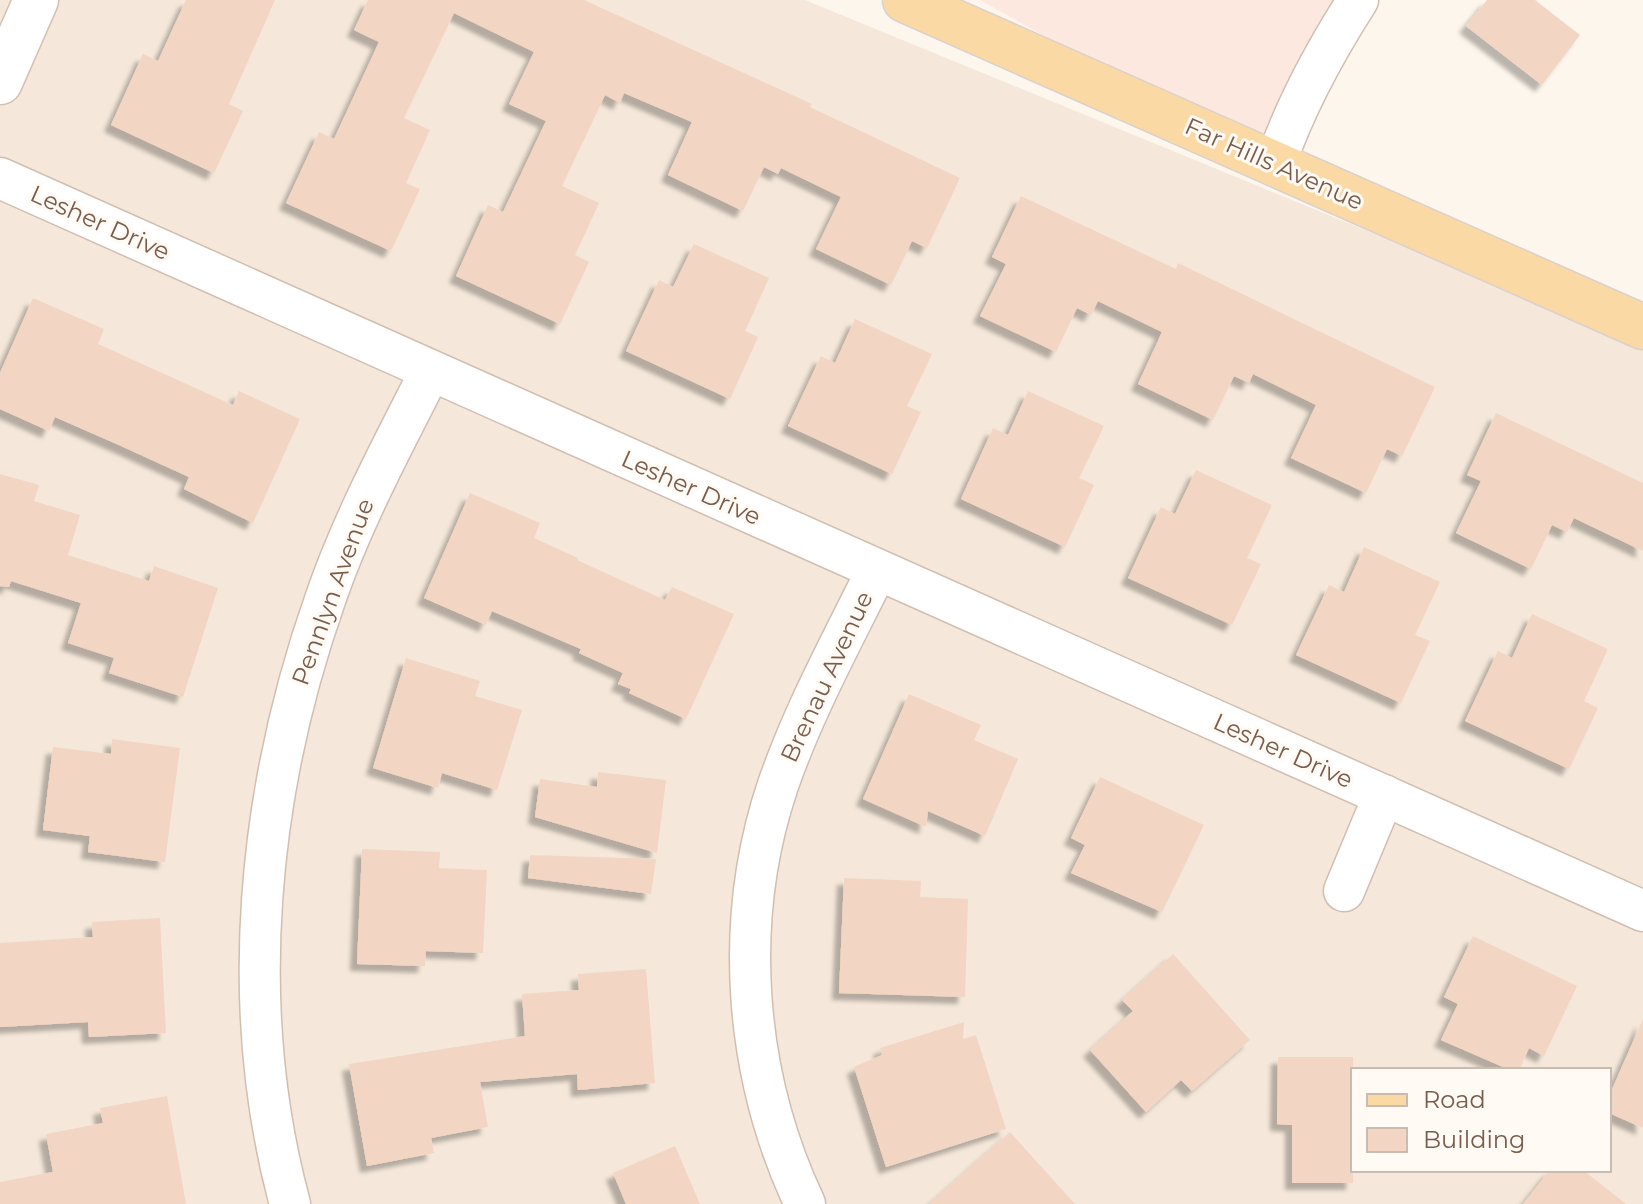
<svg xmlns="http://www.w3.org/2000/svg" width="1643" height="1204" font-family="Montserrat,sans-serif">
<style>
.residential{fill:#f5e8da;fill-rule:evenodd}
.commercial{fill:#fde8e0}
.building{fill:#f3d5c3;filter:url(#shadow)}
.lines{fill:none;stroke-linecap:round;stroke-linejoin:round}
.street-casing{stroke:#d1beb0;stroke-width:43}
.secondary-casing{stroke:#d6c0b0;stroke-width:47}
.primary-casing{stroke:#dad1cd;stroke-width:47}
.street{stroke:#fff;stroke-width:40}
.secondary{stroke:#fff;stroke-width:44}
.primary{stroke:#fbd9a5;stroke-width:44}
.labels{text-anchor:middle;stroke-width:6;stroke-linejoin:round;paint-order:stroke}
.street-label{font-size:24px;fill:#7a5c4d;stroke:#fffaf3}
</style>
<defs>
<filter id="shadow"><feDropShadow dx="-7" dy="7" stdDeviation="2" flood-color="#0004"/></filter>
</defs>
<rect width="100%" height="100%" fill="#fdf6ec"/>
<path class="residential" d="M0 0H805L1643 344V1204H0ZM1353 1070H1609V1170H1353Z"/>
<polygon class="commercial" points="980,0 1361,0 1275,165"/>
<g class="building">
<polygon points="186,0 275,0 229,104 243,111 214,173 111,125 143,54 158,61"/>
<polygon points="368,0 584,0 812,104 810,107 960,178 927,248 912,241 891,285 816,249 841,197 781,168 778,174 764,167 743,211 668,175 692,122 624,93 620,103 605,95 562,186 599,203 575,255 589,262 560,324 456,276 488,205 503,212 546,121 509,104 534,52 454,13 404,118 430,130 406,183 420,189 391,251 286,203 319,132 334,139 379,42 354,30"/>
<polygon points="1487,0 1535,0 1580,35 1542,85 1466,26"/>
<polygon points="1021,196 1176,269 1178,263 1435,387 1402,456 1387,449 1366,493 1291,458 1316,405 1253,374 1249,383 1234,376 1213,420 1138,384 1162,332 1098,301 1091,315 1077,308 1056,352 980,316 1006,264 992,257"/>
<polygon points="694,244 769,278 745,331 758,337 730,399 626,351 659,280 673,287"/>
<polygon points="33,298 104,329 98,344 233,405 239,391 300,419 253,523 184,489 189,477 119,445 55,417 49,431 0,409 0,373"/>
<polygon points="855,319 932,354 907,406 921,412 892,474 788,426 821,356 835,363"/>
<polygon points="1028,391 1104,426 1079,478 1094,485 1065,547 961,499 993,428 1008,435"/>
<polygon points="1496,413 1643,483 1643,551 1574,518 1567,532 1552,525 1531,569 1456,533 1481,481 1467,475"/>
<polygon points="1196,470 1272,505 1247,558 1261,564 1232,625 1128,578 1161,507 1175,514"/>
<polygon points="0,474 39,485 34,501 80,515 68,555 149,581 154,566 218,588 183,697 109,673 114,658 68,643 81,603 11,581 9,587 0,586"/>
<polygon points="470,493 540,523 534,538 578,558 577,560 665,600 672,587 734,614 686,719 629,693 631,689 618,684 623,673 579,653 581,649 492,611 486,625 424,598"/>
<polygon points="1364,547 1440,582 1415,635 1430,641 1401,703 1296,655 1329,585 1344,592"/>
<polygon points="1532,614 1608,649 1584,701 1598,708 1569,769 1465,721 1498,651 1512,658"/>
<polygon points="406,658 480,681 475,696 522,710 497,790 442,773 438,788 373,768"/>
<polygon points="909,694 981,725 974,740 1018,759 985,836 928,811 926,827 863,799"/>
<polygon points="112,739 180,748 165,862 88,852 90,836 43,830 53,747 111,754"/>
<polygon points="598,772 666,780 657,853 535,817 540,779 597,787"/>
<polygon points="1100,777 1204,825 1162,912 1071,873 1085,845 1071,838"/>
<polygon points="362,849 440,852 439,868 487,870 483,953 426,951 425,966 357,964"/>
<polygon points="530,855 656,859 651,894 528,878"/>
<polygon points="844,878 921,881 920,897 968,899 965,997 839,993"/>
<polygon points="160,918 166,1033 89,1037 88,1022 0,1027 0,943 93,937 92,922"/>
<polygon points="1473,936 1577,986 1544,1056 1529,1048 1519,1070 1510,1070 1441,1040 1458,1004 1444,997"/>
<polygon points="1173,954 1250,1040 1192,1091 1181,1080 1146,1112 1090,1050 1133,1011 1122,1000"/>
<polygon points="646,969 655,1083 578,1090 577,1074 480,1082 488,1127 431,1138 434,1153 367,1166 349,1064 525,1036 522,994 579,990 578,974"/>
<polygon points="1643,1019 1643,1128 1609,1113 1609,1096"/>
<polygon points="964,1022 963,1039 976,1035 1006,1129 886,1167 854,1067 882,1055 880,1048"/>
<polygon points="1278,1057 1353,1057 1353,1183 1292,1183 1292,1125 1277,1124"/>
<polygon points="167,1096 186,1204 0,1204 0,1182 53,1172 46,1134 103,1123 100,1108"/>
<polygon points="1010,1132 1075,1204 929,1204"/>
<polygon points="675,1146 700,1204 626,1204 613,1173"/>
<polygon points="1550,1170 1583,1170 1626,1204 1523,1204"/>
</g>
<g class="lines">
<defs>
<g id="street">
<path d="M1275 165C1295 106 1324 53 1358 0"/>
<polyline points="0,178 1643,911"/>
<polyline points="1344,891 1384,795"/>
<path d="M290 1204C236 1005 258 789 326 597 353 519 393 445 430 372"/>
<path d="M805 1204C744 1075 732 921 778 785 804 710 842 641 877 570"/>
</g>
<polyline id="secondary" points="0,82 36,0"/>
<polyline id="primary" points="905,0 1643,327"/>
</defs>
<use href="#street" class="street-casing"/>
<use href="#secondary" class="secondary-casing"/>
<use href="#primary" class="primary-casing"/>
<use href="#street" class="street"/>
<use href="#secondary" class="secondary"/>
<use href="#primary" class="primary"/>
</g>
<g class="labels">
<g class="street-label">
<text transform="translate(1274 164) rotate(24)" y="8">Far Hills Avenue</text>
<text transform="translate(100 223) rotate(24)" y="8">Lesher Drive</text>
<text transform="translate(691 488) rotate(24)" y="8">Lesher Drive</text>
<text transform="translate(333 592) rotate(-70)" y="8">Pennlyn Avenue</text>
<text transform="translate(827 677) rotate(-65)" y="8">Brenau Avenue</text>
<text transform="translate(1283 751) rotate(24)" y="8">Lesher Drive</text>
</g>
</g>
<rect x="1351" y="1068" width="260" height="104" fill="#fffaf3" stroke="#cabbb1" stroke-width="2"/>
<rect x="1367" y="1094" width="40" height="12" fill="#fbd9a5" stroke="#cabbb1" stroke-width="2"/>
<text x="1423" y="1108" font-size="24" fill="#7a5c4d">Road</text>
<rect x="1367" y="1128" width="40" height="24" fill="#f3d5c3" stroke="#cabbb1" stroke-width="2"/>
<text x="1423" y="1148" font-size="24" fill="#7a5c4d">Building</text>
</svg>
